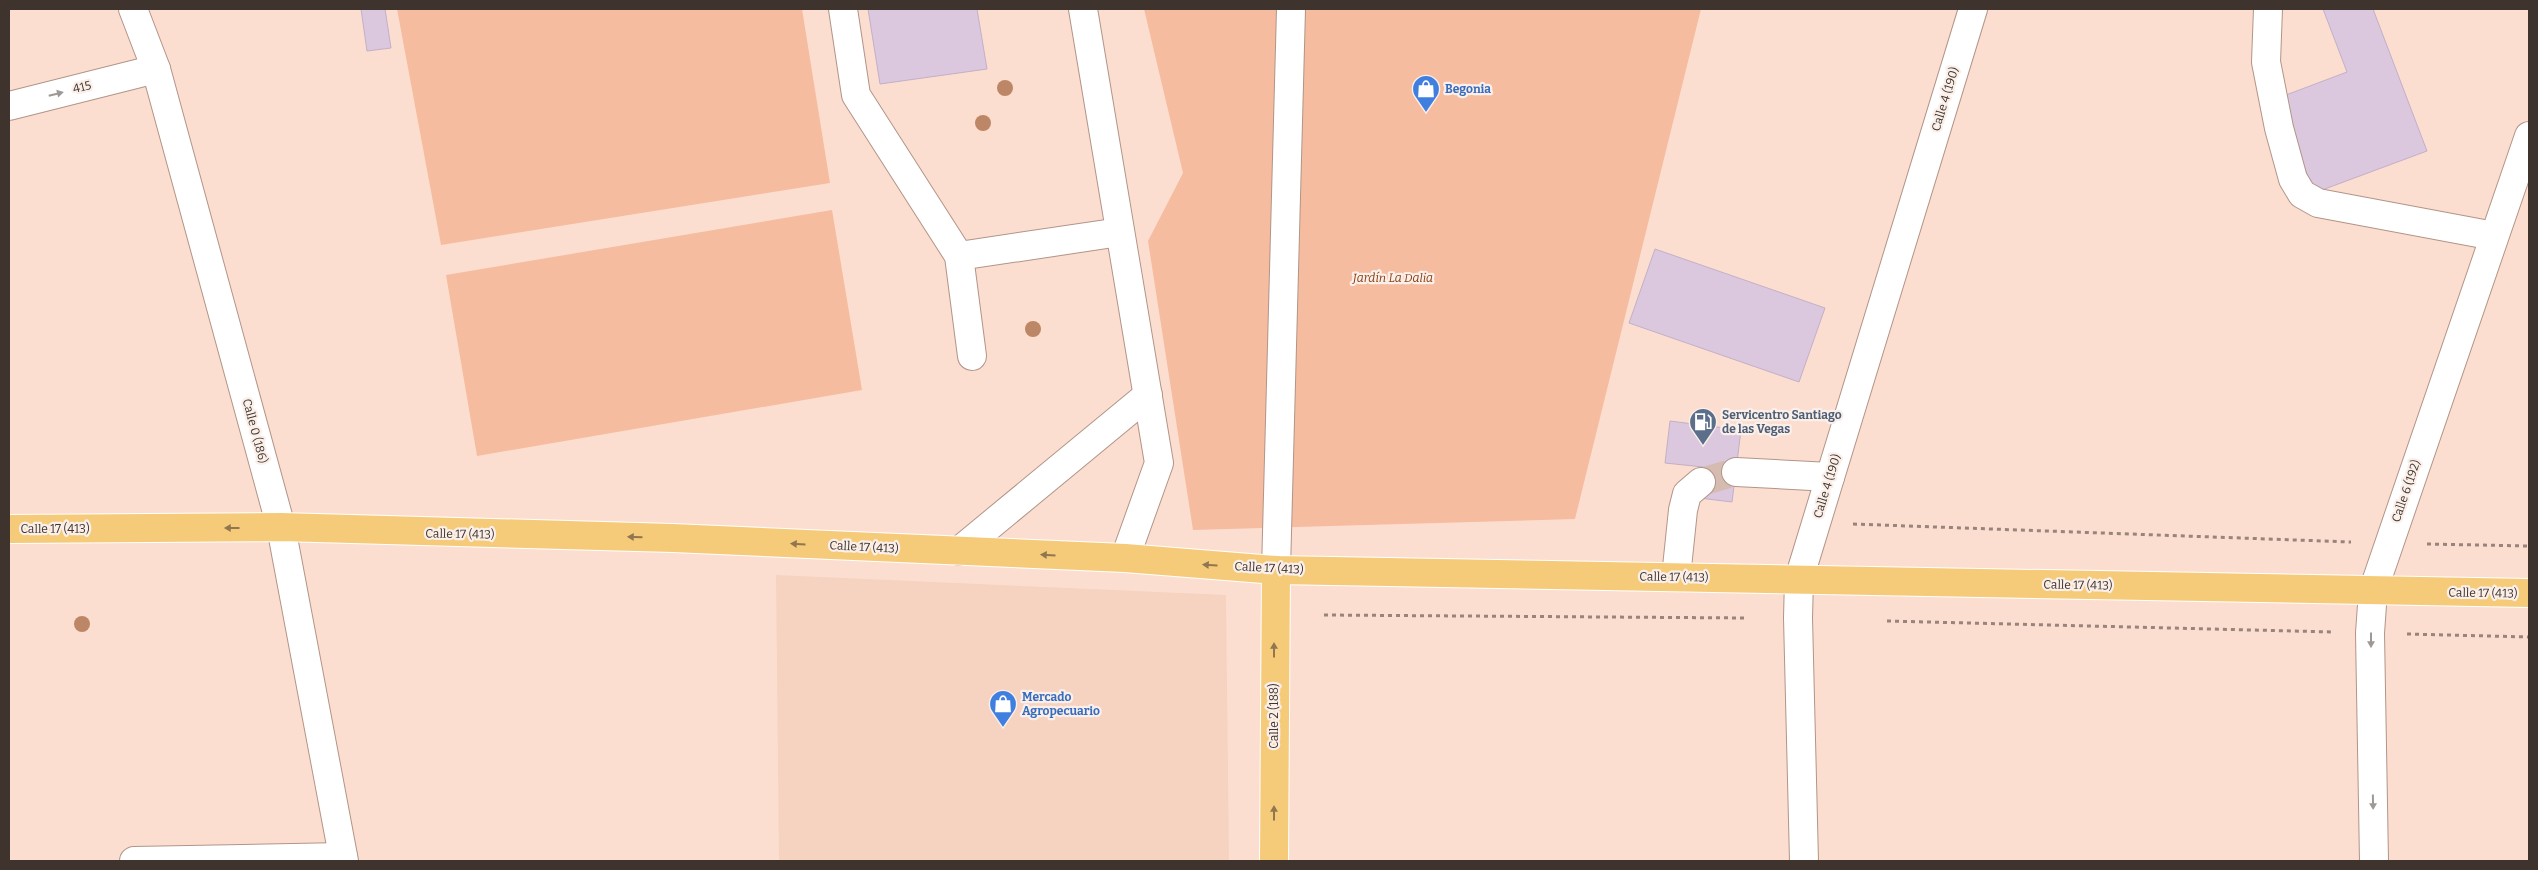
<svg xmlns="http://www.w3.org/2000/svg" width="2538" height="870" font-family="Bitter,serif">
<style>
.built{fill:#f6d2c0}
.green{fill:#f6bca0}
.building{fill:#dbc7de;stroke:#c3b0c6}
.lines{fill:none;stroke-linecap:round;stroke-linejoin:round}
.minor-tunnel{stroke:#d6bcb0;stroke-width:28;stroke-dasharray:28 14;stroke-linecap:butt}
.minor-casing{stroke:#b19588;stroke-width:30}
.major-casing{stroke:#fff;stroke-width:30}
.path{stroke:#98847a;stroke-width:3;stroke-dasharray:4 4;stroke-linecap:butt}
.minor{stroke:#fff;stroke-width:28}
.major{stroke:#f5cb79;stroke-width:28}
.tree{fill:#bc8667}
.oneway{fill:#9f9996}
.oneway2{fill:#917750}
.labels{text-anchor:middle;stroke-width:4.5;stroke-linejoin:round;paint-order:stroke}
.street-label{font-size:12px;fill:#3f332e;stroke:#fbefea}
.shop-label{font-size:12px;font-weight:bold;fill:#366cbe;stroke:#fbefea;text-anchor:start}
.park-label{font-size:12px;font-style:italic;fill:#883e11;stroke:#fbefea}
.service-label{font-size:12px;font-weight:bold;fill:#4e5e75;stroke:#fbefea;text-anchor:start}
</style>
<rect width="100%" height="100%" fill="#fcded0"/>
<polygon class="built" points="776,575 1226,595 1229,861 779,861"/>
<g class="green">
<polygon points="397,9 802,9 830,183 441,245"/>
<polygon points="1144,9 1701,9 1575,519 1193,530 1148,241 1183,173"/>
<polygon points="832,210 862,390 477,456 446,275"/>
</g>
<g class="building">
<polygon points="361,9 385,9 391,48 367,51"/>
<polygon points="868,9 977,9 987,69 880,84"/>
<polygon points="2323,9 2373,9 2427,151 2314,193 2278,98 2347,72"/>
<polygon points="1655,249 1825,308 1799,382 1629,323"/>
<polygon points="1670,421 1741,430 1732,502 1699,498 1703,467 1665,463"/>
</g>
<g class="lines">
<polyline class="minor-tunnel" points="1701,482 1736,472"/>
<defs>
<g id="minor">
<polyline points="133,9 156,69 281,527 344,861"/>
<polyline points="843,9 856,95 959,256 972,356"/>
<polyline points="1083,9 1159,463 1125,558"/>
<polyline points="2268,9 2266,62 2279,128 2293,179 2302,194 2318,203 2494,236"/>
<polyline points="9,106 156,69"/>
<polyline points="959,256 1120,232"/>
<polyline points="1736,472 1830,477"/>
<polyline points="959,551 1148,395"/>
<polyline points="1276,570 1291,9"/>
<polyline points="1676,577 1683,510 1687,494 1701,482"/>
<polyline points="134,861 343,857"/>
<polyline points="1804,861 1798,618 1799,579 1973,9"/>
<polyline points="2374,861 2370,633 2373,591 2529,136"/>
</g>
<g id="major">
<polyline points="9,529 281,527 673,538 1125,558 1276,570 2529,593"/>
<polyline points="1274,861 1276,570"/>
</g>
</defs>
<use href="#minor" class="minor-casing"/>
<use href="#major" class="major-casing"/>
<g class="path">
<polyline points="1853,524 2351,542"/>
<polyline points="2427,544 2529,546"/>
<polyline points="1324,615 1746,618"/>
<polyline points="1887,621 2333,632"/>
<polyline points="2407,634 2529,637"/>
</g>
<use href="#minor" class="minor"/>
<use href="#major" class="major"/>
</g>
<g class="tree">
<circle cx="1005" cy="88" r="8"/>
<circle cx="983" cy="123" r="8"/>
<circle cx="1033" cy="329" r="8"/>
<circle cx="82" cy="624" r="8"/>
</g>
<defs><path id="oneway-solid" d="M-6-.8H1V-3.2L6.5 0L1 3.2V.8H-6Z" transform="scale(1.25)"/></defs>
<g class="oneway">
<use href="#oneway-solid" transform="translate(56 94) rotate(-14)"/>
<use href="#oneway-solid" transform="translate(2371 640) rotate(90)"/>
<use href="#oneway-solid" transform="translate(2373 802) rotate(89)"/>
</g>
<g class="oneway2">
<use href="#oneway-solid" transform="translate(232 528) rotate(180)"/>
<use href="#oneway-solid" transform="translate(635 537) rotate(-179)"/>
<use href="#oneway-solid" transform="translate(798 544) rotate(-177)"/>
<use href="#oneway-solid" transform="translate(1048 555) rotate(-177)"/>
<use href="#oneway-solid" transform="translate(1210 565) rotate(-176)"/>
<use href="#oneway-solid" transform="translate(1274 650) rotate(-90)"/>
<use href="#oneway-solid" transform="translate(1274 813) rotate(-90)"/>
</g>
<defs>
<symbol id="shop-pin" viewBox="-11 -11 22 30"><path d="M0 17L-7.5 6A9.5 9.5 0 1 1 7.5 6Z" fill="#3f7fe0" stroke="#fbefea"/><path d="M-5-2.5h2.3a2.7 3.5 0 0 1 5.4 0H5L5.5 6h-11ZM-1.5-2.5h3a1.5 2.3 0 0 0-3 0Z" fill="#fff"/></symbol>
<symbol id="fuel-pin" viewBox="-11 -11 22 30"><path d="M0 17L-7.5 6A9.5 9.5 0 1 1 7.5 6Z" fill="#5c6f8a" stroke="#fbefea"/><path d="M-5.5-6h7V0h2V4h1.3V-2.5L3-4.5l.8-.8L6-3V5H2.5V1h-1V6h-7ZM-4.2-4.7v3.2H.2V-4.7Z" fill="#fff"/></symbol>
</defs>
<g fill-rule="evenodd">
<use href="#shop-pin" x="1410" y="73" width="32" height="43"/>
<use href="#fuel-pin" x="1687" y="406" width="32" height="43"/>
<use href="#shop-pin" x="987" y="688" width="32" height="43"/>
</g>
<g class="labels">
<g class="street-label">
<text transform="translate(82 87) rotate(-14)" y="4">415</text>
<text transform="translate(1945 99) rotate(-73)" y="4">Calle 4 (190)</text>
<text transform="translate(255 431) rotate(75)" y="4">Calle 0 (186)</text>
<text transform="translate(1827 486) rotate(-73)" y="4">Calle 4 (190)</text>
<text transform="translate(2406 491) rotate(-71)" y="4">Calle 6 (192)</text>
<text x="55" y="533">Calle 17 (413)</text>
<text transform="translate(460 534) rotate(1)" y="4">Calle 17 (413)</text>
<text transform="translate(864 547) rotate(3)" y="4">Calle 17 (413)</text>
<text transform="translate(1269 568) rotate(3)" y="4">Calle 17 (413)</text>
<text transform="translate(1674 577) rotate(1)" y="4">Calle 17 (413)</text>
<text transform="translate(2078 585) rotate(1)" y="4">Calle 17 (413)</text>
<text transform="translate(2483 593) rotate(1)" y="4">Calle 17 (413)</text>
<text transform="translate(1274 716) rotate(-90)" y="4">Calle 2 (188)</text>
</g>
<g class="shop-label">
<text x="1445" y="93">Begonia</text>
<text x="1022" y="701">Mercado<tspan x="1022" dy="14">Agropecuario</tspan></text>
</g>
<g class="park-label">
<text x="1393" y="282">Jardín La Dalia</text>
</g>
<g class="service-label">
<text x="1722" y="419">Servicentro Santiago<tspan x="1722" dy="14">de las Vegas</tspan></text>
</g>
</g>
<rect width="2538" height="870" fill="none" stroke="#3f332e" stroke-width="20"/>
</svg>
